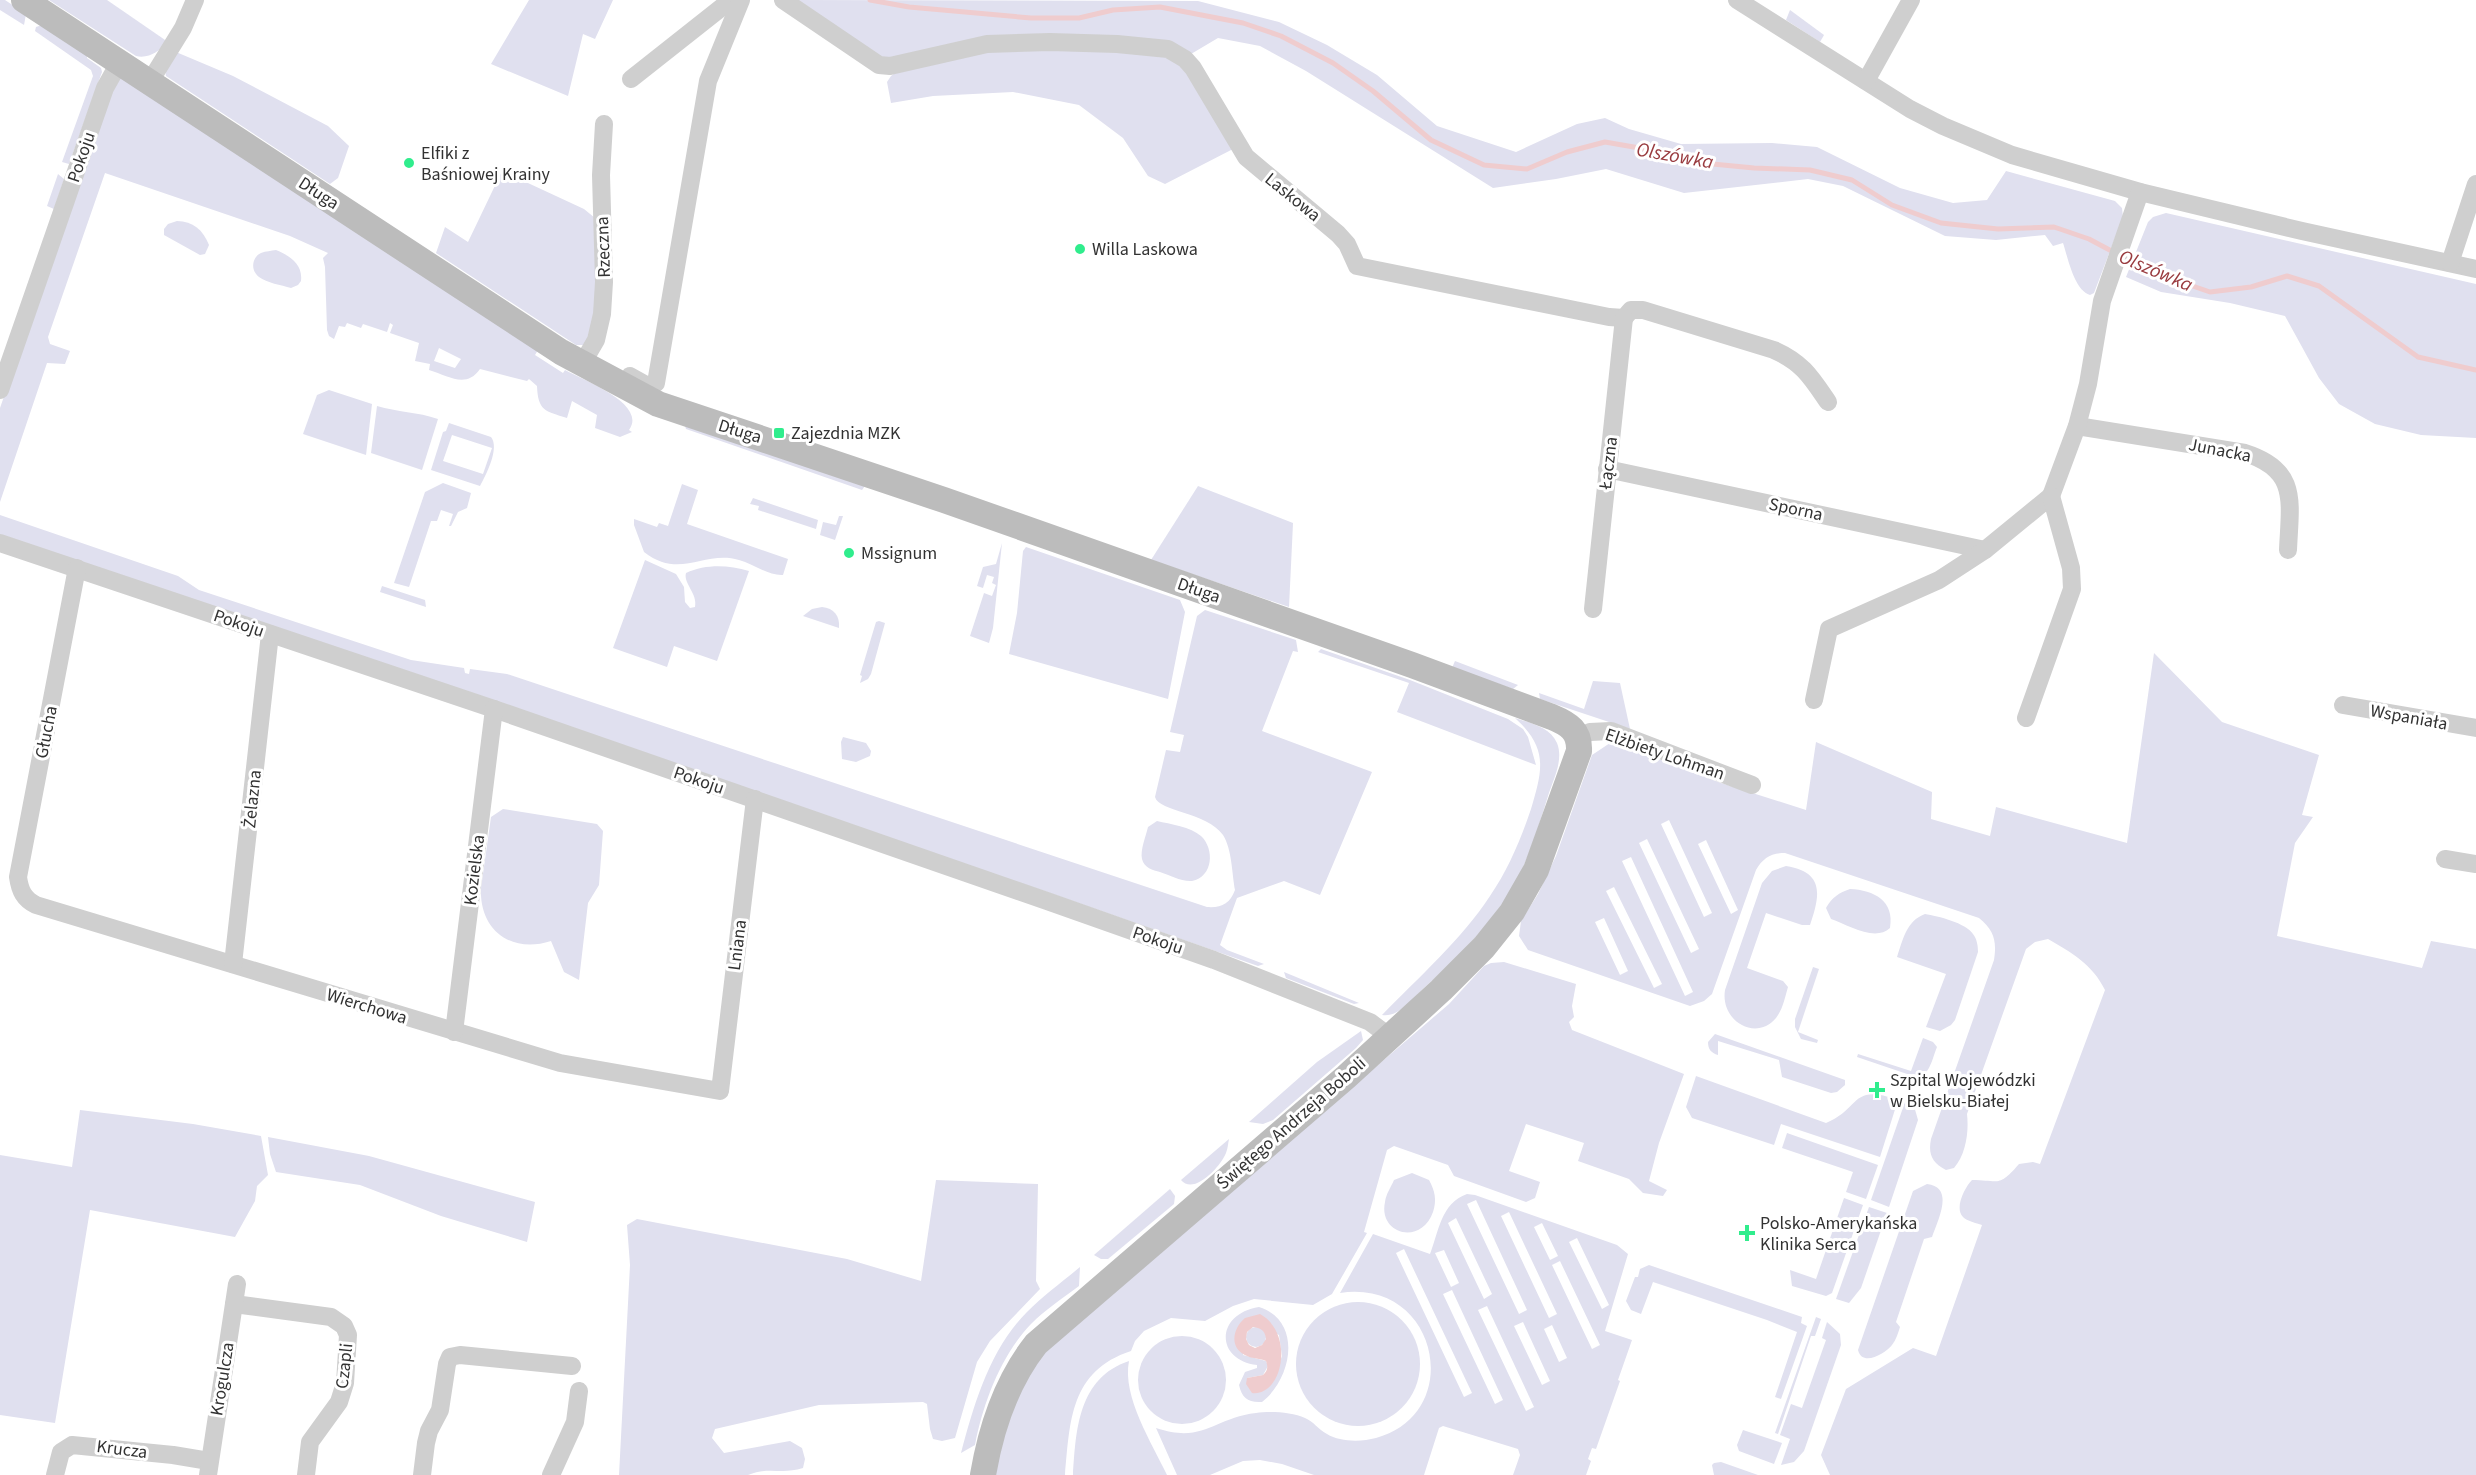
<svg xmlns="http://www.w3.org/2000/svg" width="2476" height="1475" font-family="'Source Sans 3',sans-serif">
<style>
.green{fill:#e0e0ef;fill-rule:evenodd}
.water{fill:#efccce;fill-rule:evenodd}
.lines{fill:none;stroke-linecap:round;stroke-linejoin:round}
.stream{stroke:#efccce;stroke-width:5}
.street{stroke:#cfcfcf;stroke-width:18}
.secondary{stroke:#bcbcbc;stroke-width:26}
.poi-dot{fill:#30ed8d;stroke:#fff;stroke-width:2}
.labels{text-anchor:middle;stroke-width:6;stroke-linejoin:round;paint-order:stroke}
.poi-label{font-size:18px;fill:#323232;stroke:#fff;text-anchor:start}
.street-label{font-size:18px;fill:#323232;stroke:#fff}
.water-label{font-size:20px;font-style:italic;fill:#993b3f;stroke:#fff}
</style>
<rect width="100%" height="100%" fill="#fff"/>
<g class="green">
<polygon points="0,0 5,0 26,14 24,25 0,10"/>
<path d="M49 0H107L168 42C159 51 149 59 136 56Z"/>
<polygon points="529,0 613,0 595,39 583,34 568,96 491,64"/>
<path d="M793 0 1198 1 1279 22 1327 45 1377 75 1437 126 1516 152 1577 124 1605 118 1629 129 1681 144 1772 143 1817 147 1900 188 1953 203 1987 200 2006 171 2115 201 2122 208 2123 217 2094 293 2090 295C2074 290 2068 258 2063 243L2053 246 2045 235 1996 240 1945 236 1843 186 1808 179 1684 193 1606 169 1556 179 1493 188 1306 71 1260 46 1218 38 1191 54 1161 42 881 59Z"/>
<polygon points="1790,10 1824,35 1820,42 1786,20"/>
<polygon points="42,25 87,54 87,58 101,68 102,72 69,164 62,162 93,76 91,70 35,31 36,27"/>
<polygon points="988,47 1158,53 1181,62 1233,149 1165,184 1148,176 1123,138 1079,105 1013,92 933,96 891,103 887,82 891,76 900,69"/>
<polygon points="176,52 233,76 328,126 349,146 338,178 330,184 166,76 165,70"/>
<path d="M121 76 538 350 535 355 563 373 565 370C583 380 648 404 629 430L632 432 620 437 595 428 597 415 572 401 567 418C545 411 538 411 537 386L529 379 527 381 480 369C466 389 449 376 429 370L430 364 415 361 419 343 390 333 393 325 390 323 387 332 363 324 361 328 347 323 345 327 339 326 334 339 329 336 327 330 325 267 323 258 328 253 290 236 105 173 48 337 50 344 70 351 65 364 47 363 0 502V408L104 108ZM439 348 461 359 455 368 434 361Z"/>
<polygon points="502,171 584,209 595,218 599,281 595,326 584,345 576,345 436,253 445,227 468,242"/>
<polygon points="58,174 64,179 54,209 47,206"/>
<polygon points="2166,213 2476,284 2476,438 2421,435 2375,424 2339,404 2319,378 2285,316 2230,303 2161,292 2126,277 2148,222 2153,217"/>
<path d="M177 221C193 221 203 230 209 245L205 254 200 255 164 235V229L168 224Z"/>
<path d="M276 250C290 256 303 264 301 281L298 285 291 288C281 285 267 283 259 277 250 270 252 257 261 253 266 251 271 251 276 250Z"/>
<polygon points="329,390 372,404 366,455 303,434 317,395"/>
<path d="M377 406C397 412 418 412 438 419L422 470 371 453Z"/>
<path d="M449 423 491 437C500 448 486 475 480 486L431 470 443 432 446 431ZM452 435 492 448 483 474 443 461Z"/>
<polygon points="685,426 865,486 862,490 686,429"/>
<polygon points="443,483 471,493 467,508 458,512 451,526 449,526 453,514 441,510 437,521 431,521 409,587 394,583 425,492"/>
<path d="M682 484 698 490 687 524 788 559 783 575C769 576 753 564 739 560 704 550 680 580 644 552L634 525V519L657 527 659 523 668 526Z"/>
<polygon points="1198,486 1293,523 1289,607 1151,560"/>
<polygon points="753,498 818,520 816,529 758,510 759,506 750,504"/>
<path d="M0 515 178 576 199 590 411 660 464 668 465 673 469 674 470 669 507 674 1207 907C1221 908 1230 904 1235 890 1232 874 1232 849 1223 835 1207 812 1159 812 1155 797L1166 750 1180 752 1184 735 1170 732 1197 616 1205 610 1296 640 1298 652 1293 651 1262 731 1372 772 1320 895 1284 881 1237 898 1220 945 1227 950 1264 964 1258 966 1047 892 0 537Z"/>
<polygon points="839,516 843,516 835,540 820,535 823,522 836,525"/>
<polygon points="1002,543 993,628 989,643 970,636 984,593 992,596 996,585 992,583 994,577 987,575 983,588 977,586 983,567 996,564"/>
<polygon points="1026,547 1180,600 1185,612 1168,699 1009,654 1017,613 1023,551"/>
<path d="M645 560 676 574 684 587 685 602 690 608 695 607C698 594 683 583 686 573 706 564 728 565 749 571L717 661 674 646 667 667 613 648Z"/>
<polygon points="382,586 425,600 426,607 380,592"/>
<path d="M822 607C834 608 840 616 839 628L803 616 812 609Z"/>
<polygon points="879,621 885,623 871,674 868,679 860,683 862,676 860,675 876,622"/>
<polygon points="1321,649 1410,680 1508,719 1523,729 1528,737 1536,765 1397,712 1409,683 1318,652"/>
<path d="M2154 653 2222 722 2319 755 2302 815 2313 817 2295 843 2277 936 2422 968 2431 941 2476 949V1475H1830L1821 1455 1846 1389 1913 1348 1936 1356 1982 1225C1976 1223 1967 1221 1963 1217 1954 1208 1965 1187 1972 1180 2000 1180 1998 1188 2019 1164L2033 1162 2040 1164 2105 990C2093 965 2071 952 2048 939L2035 942 2026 949 1967 1114C1969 1132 1966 1154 1954 1168L1946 1170C1932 1163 1928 1154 1931 1139L1994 960C1997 941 1994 930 1979 918L1785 853C1771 853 1763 858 1756 870L1712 994 1704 1001 1690 1006 1528 950 1519 936 1521 921 1538 894 1556 856 1592 755 1610 743 1619 744 1721 783 1806 810 1816 742 1932 792 1931 819 1990 836 1996 807 2127 843ZM1669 820 1712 913 1704 917 1661 824ZM1647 839 1699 949 1691 953 1639 843ZM1706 840 1738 910 1731 914 1698 844ZM1631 857 1693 992 1685 996 1622 861ZM1614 887 1662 984 1654 988 1606 891ZM1604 918 1628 971 1620 975 1595 922Z"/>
<polygon points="1455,661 1518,685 1513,689 1452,668"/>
<polygon points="1593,681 1620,683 1630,729 1540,699 1539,693 1584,709"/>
<path d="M1515 718C1530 723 1550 727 1557 743 1564 760 1553 780 1548 796 1539 825 1530 855 1516 882 1493 923 1458 957 1423 989 1412 999 1398 1018 1382 1015 1418 978 1462 939 1490 896 1508 870 1521 839 1531 809 1543 769 1548 748 1515 718Z"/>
<polygon points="843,737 866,743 871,751 870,756 856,762 842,759 841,742"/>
<path d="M503 809 597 824 603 831 599 885 588 903 579 980 564 972 551 941C511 954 479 930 481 888L491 817Z"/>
<path d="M1157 821C1170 824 1191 827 1201 836 1215 849 1213 877 1192 881 1182 882 1169 875 1160 872 1153 870 1144 868 1142 859 1140 850 1146 836 1148 827Z"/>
<path d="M1786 866C1825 872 1820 896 1810 925H1802L1766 913 1747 968 1783 981 1788 987C1785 997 1783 1009 1776 1018 1756 1042 1720 1021 1725 990L1762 883 1772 871Z"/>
<path d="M1850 889C1874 890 1895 901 1890 928 1875 942 1848 925 1831 919L1826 908C1832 897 1839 893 1850 889Z"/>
<path d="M1925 914C1938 916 1966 923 1973 934 1977 939 1978 946 1978 952L1955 1020 1951 1025 1940 1031 1926 1027 1946 974 1897 957C1903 940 1906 921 1925 914Z"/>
<path d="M1504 962 1576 984 1572 1006 1574 1017 1569 1022 1572 1030 1684 1074 1659 1143 1649 1181 1667 1190 1663 1196 1643 1193 1629 1179 1578 1161 1584 1143 1526 1124 1509 1171 1540 1182 1535 1198 1526 1202 1454 1176 1448 1165 1394 1146 1387 1150 1364 1232 1367 1233 1332 1294 1313 1305 1254 1299 1233 1306 1205 1321 1171 1318 1144 1331 1135 1341 1131 1351C1070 1371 1070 1421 1065 1475H993L1011 1408 1041 1354 1449 1004 1484 966 1491 963Z"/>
<polygon points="1813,967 1819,969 1798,1032 1818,1040 1817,1043 1801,1039 1795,1027 1795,1019"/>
<polygon points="1284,972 1359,1003 1354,1004 1286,978"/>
<polygon points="1361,1031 1363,1040 1356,1048 1273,1120 1263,1124 1249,1122 1317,1062"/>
<path d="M1715 1034 1845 1080V1085L1837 1092 1831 1093 1782 1077 1779 1060 1718 1041V1055C1711 1053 1708 1049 1708 1042Z"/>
<path d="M1923 1038 1933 1042 1937 1047C1931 1062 1930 1077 1912 1079L1913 1076 1857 1057 1858 1054 1911 1071Z"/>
<path d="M1696 1076 1826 1123C1862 1108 1850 1083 1898 1100L1880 1157 1781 1124 1774 1145 1692 1118 1686 1107Z"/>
<polygon points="1906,1099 1914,1106 1918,1120 1889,1207 1871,1200"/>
<polygon points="80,1110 193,1124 261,1136 268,1175 257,1186 255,1201 235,1237 90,1210 55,1423 0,1415 0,1155 72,1167"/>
<polygon points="1787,1133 1878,1165 1866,1199 1846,1192 1853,1172 1782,1148"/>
<polygon points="268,1137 369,1156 535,1202 527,1242 441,1216 360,1185 276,1172 270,1154"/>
<path d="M1229 1139C1228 1143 1228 1148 1226 1153 1221 1166 1194 1196 1181 1180Z"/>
<path d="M1412 1173 1429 1180C1435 1191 1437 1200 1433 1212 1421 1246 1378 1234 1385 1202 1386 1194 1391 1187 1394 1180Z"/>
<path d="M936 1180 1038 1184 1036 1281 1040 1289 990 1341 977 1362 955 1438 942 1441 933 1439 930 1429 927 1404 923 1402 819 1405 715 1429 712 1438 724 1453 790 1441 802 1448 805 1459 803 1468C781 1475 769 1466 748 1475H619L630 1265 627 1225 637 1219 847 1259 921 1281Z"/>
<path d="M1927 1184C1955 1187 1938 1220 1932 1237L1924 1239 1896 1322 1900 1327C1898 1333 1896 1340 1892 1345 1885 1354 1862 1367 1858 1350L1913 1191Z"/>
<polygon points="1170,1189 1175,1196 1174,1204 1108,1259 1101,1259 1094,1255"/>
<path d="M1467 1194 1475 1195 1617 1245 1628 1254 1605 1331 1632 1340 1618 1380 1620 1381 1596 1449 1592 1448 1588 1459 1591 1461 1586 1475H1513L1520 1455 1518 1449 1443 1426 1439 1428 1424 1475H1314L1282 1464 1260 1460 1243 1461 1210 1475H1177L1156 1428C1204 1444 1213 1418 1256 1413 1270 1411 1292 1412 1305 1418 1313 1421 1319 1430 1327 1434 1340 1442 1361 1442 1376 1438 1466 1414 1439 1278 1340 1293L1373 1234 1430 1254C1439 1231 1441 1203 1467 1194ZM1476 1200 1527 1310 1519 1314 1467 1204ZM1509 1212 1557 1314 1549 1318 1501 1216ZM1456 1218 1492 1294 1484 1299 1448 1223ZM1542 1223 1558 1256 1550 1260 1534 1227ZM1577 1238 1609 1305 1602 1309 1569 1242ZM1404 1249 1472 1393 1464 1397 1396 1253ZM1444 1250 1459 1283 1451 1287 1435 1253ZM1560 1261 1600 1345 1592 1349 1552 1265ZM1452 1290 1503 1400 1495 1404 1443 1294ZM1487 1306 1534 1407 1526 1411 1478 1310ZM1523 1322 1550 1381 1542 1385 1514 1326ZM1552 1325 1567 1358 1559 1362 1544 1329Z"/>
<polygon points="1844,1198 1863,1205 1832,1293 1826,1296 1792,1286 1790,1270 1816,1279"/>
<polygon points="1869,1207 1887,1213 1861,1288 1849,1303 1836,1299"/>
<polygon points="1649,1265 1802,1317 1801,1323 1807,1326 1781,1399 1775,1397 1797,1332 1767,1320 1653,1282 1641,1314 1631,1310 1626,1301 1635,1277 1638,1277 1640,1269"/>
<path d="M1080 1267 1079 1286C1063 1298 1045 1310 1031 1324 1001 1355 983 1403 975 1445L961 1453C974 1404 990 1349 1027 1312 1043 1296 1062 1282 1080 1267Z"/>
<circle cx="1358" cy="1364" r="62"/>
<path d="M1259 1307C1303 1321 1292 1379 1262 1402 1248 1403 1242 1398 1239 1385L1245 1372 1257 1368V1365C1215 1360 1215 1314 1259 1307ZM1245 1318 1279 1335 1282 1356 1273 1382 1247 1378 1263 1375 1268 1366 1266 1361 1243 1355Z"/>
<polygon points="1816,1317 1821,1319 1815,1336 1811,1336 1778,1434 1775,1433"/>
<polygon points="1827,1322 1840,1334 1841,1345 1804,1451 1794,1462 1781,1465 1790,1439 1780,1435 1791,1404 1802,1408 1826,1340 1822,1338"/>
<circle cx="1256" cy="1337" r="10"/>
<circle cx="1182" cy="1380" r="44"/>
<path d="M1129 1361C1122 1397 1152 1443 1167 1475H1073C1076 1430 1078 1378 1129 1361Z"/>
<polygon points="1743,1430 1782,1443 1774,1464 1739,1451 1737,1445"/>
<polygon points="1721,1462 1758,1475 1714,1475 1712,1465 1714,1463"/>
</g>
<path class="water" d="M1260 1314C1295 1333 1283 1397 1252 1393L1246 1384 1247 1378 1263 1375C1268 1370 1268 1367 1266 1361 1260 1358 1253 1359 1247 1356 1229 1349 1232 1329 1245 1318ZM1253 1327C1262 1328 1265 1331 1266 1339L1262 1345 1255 1348 1249 1345 1246 1339 1247 1332Z"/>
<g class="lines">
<polyline class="stream" points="870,0 909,7 1031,18 1079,18 1113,10 1160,7 1243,23 1281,36 1333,63 1373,91 1431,140 1484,165 1527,169 1567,152 1605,142 1651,150 1692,162 1754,168 1810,170 1852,180 1892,205 1941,223 1998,229 2054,227 2089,239 2149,271 2210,292 2251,287 2287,276 2319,286 2418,357 2476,370"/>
<g class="street">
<path d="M783 0 879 65 890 66 987 44 1050 42 1117 44 1168 49 1185 59 1193 68 1246 157 1338 234 1347 244 1357 266 1609 317 1624 318 1631 310H1643L1774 350C1803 363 1811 377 1828 402"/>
<polyline points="1737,0 1910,109 1943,126 2012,155 2140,192 2302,231 2476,269"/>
<polyline points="631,79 731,0"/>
<polyline points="1866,81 1911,0"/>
<polyline points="149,83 183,28 195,0"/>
<polyline points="2450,263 2476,184"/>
<polyline points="582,364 596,340 602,314 604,282 601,175 604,124"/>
<polyline points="630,376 648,386 656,383 708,81 741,0"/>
<polyline points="0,390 105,88 119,63"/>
<path d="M2077 426 2245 453C2299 470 2290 502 2288 550"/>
<polyline points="1607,469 1985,550"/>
<polyline points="2051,496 2077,426 2088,384 2102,301 2140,192"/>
<polyline points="0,543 494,709 1047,901 1214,960 1370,1022 1390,1037"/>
<path d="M77 568 18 877C20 891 24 899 36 905L560 1063 720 1091 755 799"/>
<polyline points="1593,609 1624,318"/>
<polyline points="1814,700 1829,629 1939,580 1985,550 2051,496"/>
<polyline points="2343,705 2476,728"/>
<polyline points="2026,718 2072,589 2071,568 2051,496"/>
<polyline points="1578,737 1590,732 1611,731 1752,785"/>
<polyline points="2445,859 2476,864"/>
<polyline points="233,964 270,634"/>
<polyline points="454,1032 494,709"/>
<polyline points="234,1304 331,1317 344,1326 348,1335 345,1383 339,1402 310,1442 306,1475"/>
<polyline points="55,1475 61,1452 72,1445 173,1455 209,1461"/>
<polyline points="208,1475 237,1284"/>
<polyline points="422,1475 426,1443 429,1431 440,1410 447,1364 450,1357 460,1355 572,1366"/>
<polyline points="551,1475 575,1422 579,1391"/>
</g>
<path class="secondary" d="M24 0 561 352 658 404 944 500 1412 665 1552 717C1569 724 1580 731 1579 751L1536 870 1512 912 1484 947 1441 990 1346 1077 1036 1344C1006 1382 991 1428 983 1475"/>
</g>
<g class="poi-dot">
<circle cx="409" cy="163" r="6"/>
<circle cx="1080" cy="249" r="6"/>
<rect x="773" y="427" width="12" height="12" rx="3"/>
<circle cx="849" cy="553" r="6"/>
<path d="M1874 1081h6v6h6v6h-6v6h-6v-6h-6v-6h6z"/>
<path d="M1744 1224h6v6h6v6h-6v6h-6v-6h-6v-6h6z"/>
</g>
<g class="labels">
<g class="poi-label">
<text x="421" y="159">Elfiki z<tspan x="421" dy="21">Baśniowej Krainy</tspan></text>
<text x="1092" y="255">Willa Laskowa</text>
<text x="791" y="439">Zajezdnia MZK</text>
<text x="861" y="559">Mssignum</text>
<text x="1890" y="1086">Szpital Wojewódzki<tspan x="1890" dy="21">w Bielsku-Białej</tspan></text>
<text x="1760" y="1229">Polsko-Amerykańska<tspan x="1760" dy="21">Klinika Serca</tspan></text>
</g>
<g class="street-label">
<text transform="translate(81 157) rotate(-71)" y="6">Pokoju</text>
<text transform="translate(319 193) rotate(33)" y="6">Długa</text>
<text transform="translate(1293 197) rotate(39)" y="6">Laskowa</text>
<text transform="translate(603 247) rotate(-92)" y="6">Rzeczna</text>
<text transform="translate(740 431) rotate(17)" y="6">Długa</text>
<text transform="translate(2220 450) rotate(11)" y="6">Junacka</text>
<text transform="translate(1608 463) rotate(-83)" y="6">Łączna</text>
<text transform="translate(1796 509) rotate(12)" y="6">Sporna</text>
<text transform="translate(1199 590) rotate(19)" y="6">Długa</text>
<text transform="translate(239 623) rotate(19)" y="6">Pokoju</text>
<text transform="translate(2409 717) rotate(10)" y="6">Wspaniała</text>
<text transform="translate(46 732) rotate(-79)" y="6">Głucha</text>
<text transform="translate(1665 754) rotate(19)" y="6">Elżbiety Lohman</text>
<text transform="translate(699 780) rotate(19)" y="6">Pokoju</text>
<text transform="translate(252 799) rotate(-84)" y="6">Żelazna</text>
<text transform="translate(474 870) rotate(-83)" y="6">Kozielska</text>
<text transform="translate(1158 940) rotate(19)" y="6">Pokoju</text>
<text transform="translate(737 945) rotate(-83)" y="6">Lniana</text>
<text transform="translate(367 1006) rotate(17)" y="6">Wierchowa</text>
<text transform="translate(1291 1123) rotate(-41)" y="6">Świętego Andrzeja Boboli</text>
<text transform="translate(344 1366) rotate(-84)" y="6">Czapli</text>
<text transform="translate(222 1379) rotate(-81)" y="6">Krogulcza</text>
<text transform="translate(122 1449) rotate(7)" y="6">Krucza</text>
</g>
<g class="water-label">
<text transform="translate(1675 155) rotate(10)" y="7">Olszówka</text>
<text transform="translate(2156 270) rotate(23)" y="7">Olszówka</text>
</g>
</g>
</svg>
